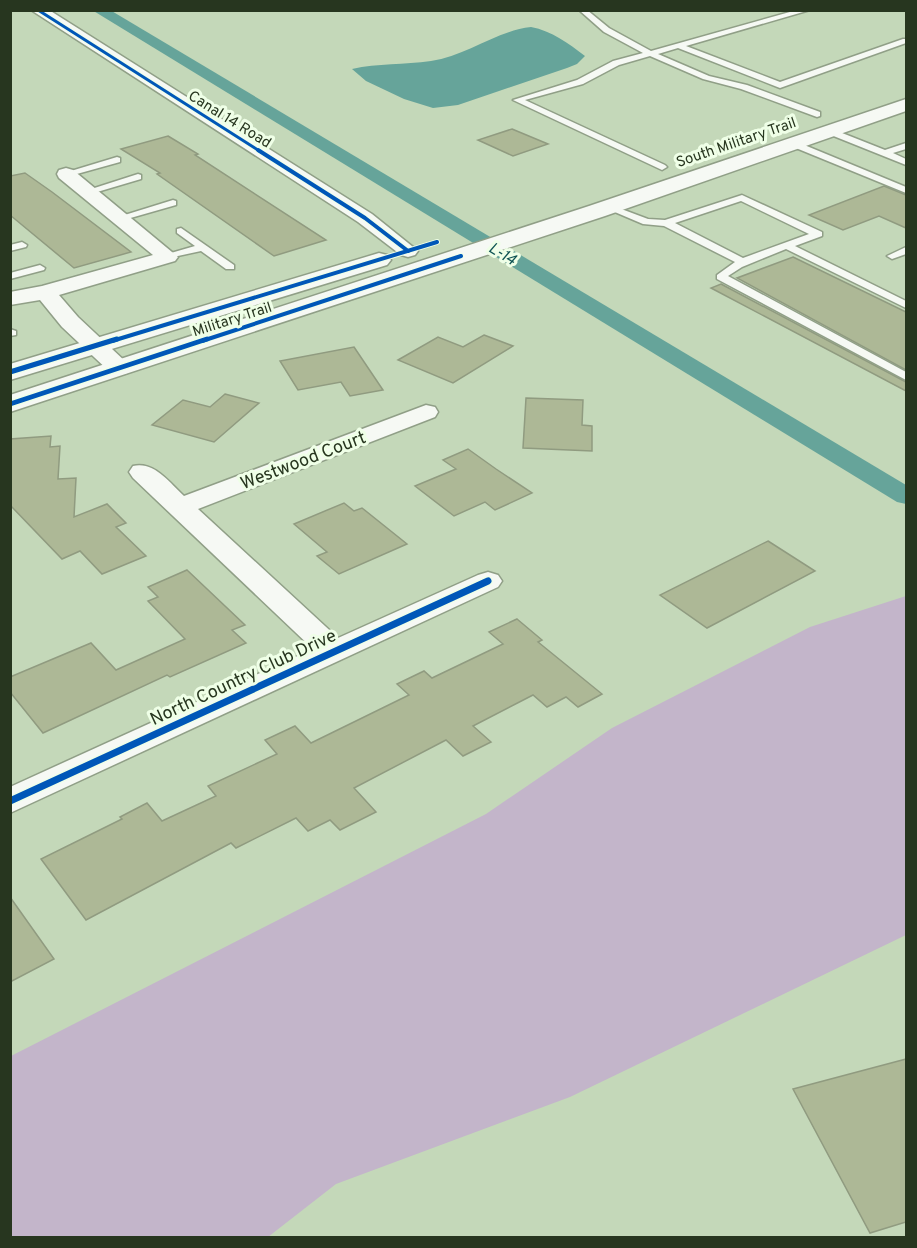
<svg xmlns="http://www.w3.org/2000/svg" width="917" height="1248" font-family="Overpass,sans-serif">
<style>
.green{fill:#c3b5ca}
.water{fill:#66a49a}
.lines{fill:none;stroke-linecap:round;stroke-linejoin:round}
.canal{fill:#66a49a;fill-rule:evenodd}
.building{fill:#adb896;stroke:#909b80;stroke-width:1.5}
.lane-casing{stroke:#909f87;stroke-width:3}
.street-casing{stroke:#909f87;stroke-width:3}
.secondary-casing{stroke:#909f87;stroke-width:3}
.lane{fill:#f6f9f4;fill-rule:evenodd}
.street{fill:#f6f9f4;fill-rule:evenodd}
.secondary{fill:#f6f9f4;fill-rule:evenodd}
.cycleway-far3-casing{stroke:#efffe7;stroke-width:5}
.cycleway-far2-casing{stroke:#efffe7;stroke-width:6}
.cycleway-far1-casing{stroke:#efffe7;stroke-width:8}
.cycleway-casing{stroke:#efffe7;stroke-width:10}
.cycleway-far3{stroke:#0057b8;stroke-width:3}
.cycleway-far2{stroke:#0057b8;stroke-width:4}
.cycleway-far1{stroke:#0057b8;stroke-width:5}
.cycleway{stroke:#0057b8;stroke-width:7}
.labels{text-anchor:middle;stroke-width:6;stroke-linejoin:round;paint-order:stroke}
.far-street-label{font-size:15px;fill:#27361f;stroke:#efffe7}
.far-water-label{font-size:16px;font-style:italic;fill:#105454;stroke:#efffe7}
.street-label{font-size:18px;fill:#27361f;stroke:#efffe7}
</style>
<rect width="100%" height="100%" fill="#c4d8b9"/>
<polygon class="green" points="906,596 906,935 570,1097 336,1184 268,1237 11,1237 11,1056 486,814 612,728 810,627"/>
<path class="water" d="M531 27C552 31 568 43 585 56L577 64 567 68 458 105 433 108 404 99 366 81 352 69C378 63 404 65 431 61 466 56 496 31 531 27Z"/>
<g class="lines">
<polygon class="canal" points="92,10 110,10 906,485 906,504 897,502"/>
</g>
<g class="building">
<polygon points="512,129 548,144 513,156 478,140"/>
<polygon points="168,136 198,154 195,155 326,240 274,256 157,174 160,173 121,149"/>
<polygon points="25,173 52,192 131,252 74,268 10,215 10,176"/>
<polygon points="884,186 906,195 906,228 879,216 843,230 809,215"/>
<polygon points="793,257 906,312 906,370 737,278"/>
<polygon points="721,284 906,382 906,391 711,288"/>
<polygon points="484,335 513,346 453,383 398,360 438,337 463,347"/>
<polygon points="354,347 383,390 350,396 341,382 298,390 280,361"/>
<polygon points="225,394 259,403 214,442 152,425 183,400 210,407"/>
<polygon points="526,398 583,400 582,425 592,426 592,451 523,448"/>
<polygon points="51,436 50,447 60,446 58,479 76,478 74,517 107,504 126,523 116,527 146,556 102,574 80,551 62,559 10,505 10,439"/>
<polygon points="468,449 496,469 532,493 495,510 485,502 454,516 415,486 456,469 443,460"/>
<polygon points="344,503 354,511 362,508 407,544 339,574 317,556 327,552 294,524"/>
<polygon points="768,541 815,571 707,628 660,595"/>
<polygon points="187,570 245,625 232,630 246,643 170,677 167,675 43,733 10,692 10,677 91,643 116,670 185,639 148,601 158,597 148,587"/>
<polygon points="517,619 542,640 538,642 602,694 578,707 566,697 547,707 533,695 473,726 491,742 463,756 446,740 354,788 376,812 340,830 330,820 308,831 296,818 236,848 231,843 86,920 41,859 122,819 120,817 147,803 162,821 216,796 208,786 277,754 265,740 295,726 311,743 409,695 397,684 424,671 432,678 503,644 489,632"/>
<polygon points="10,897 54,959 10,982"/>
<polygon points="906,1059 906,1222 870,1233 793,1089"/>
</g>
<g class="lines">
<defs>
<g id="lane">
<polygon points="579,10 587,10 609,28 651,51 797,10 810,10 686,46 780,82 903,39 906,39 906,43 780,88 678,48 658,54 709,76 747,85 820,112 820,116 817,117 741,89 703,79 650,56 619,65 583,84 525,100 665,165 667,167 662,170 513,100 577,80 613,61 643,53 604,32"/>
<polygon points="826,129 832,129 885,150 906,143 906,149 893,153 906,159 906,165 826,133"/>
<polygon points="791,142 797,142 906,187 906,193 791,146"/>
<polygon points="117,157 120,158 120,162 66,177 61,174"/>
<polygon points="138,174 141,175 141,179 87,195 82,192"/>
<path d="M742 195 822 232V236L795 246 906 301V308L786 249 742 267 728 276 906 372V380L717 279V275L735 262 664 226 643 224 603 207 608 204 648 219 665 220ZM741 201 809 234 743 258 675 223Z"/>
<polygon points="173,200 176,201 176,205 120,221 115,218"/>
<polygon points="181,228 234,265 234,269 226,269 201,251 164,259 164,255 195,246 177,233 177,229"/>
<polygon points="22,242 27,245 26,247 10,251 10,245"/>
<polygon points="906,247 906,254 892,259 887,256"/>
<polygon points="40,265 45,268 44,270 10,279 10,273"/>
<polygon points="10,329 16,331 16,335 10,336"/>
</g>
<g id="street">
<polygon points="31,10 49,10 372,214 418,251 415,255 408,257 401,255 358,222"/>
<polygon points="66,168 73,170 178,257 175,261 59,295 78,317 127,363 131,368 127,373 119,375 111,373 62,327 40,300 10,305 10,292 42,286 153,255 59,178 57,174 59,170"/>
<path d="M426 405 435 407 438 412 435 417 198 509 338 638 478 575 488 572 498 575 502 581 498 587 10 813V787L313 649 133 478 129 472 133 466C154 461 169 482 184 496Z"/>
</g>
<g id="secondary">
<polygon points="906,99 906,111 605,216 10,412 10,395 589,206"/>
<polygon points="379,253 387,255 391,260 387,265 10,380 10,364"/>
</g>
</defs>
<use href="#lane" class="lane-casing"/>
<use href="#street" class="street-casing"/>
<use href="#secondary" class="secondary-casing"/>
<use href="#lane" class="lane"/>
<use href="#street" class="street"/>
<use href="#secondary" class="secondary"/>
<defs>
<polyline id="cycleway-far3" points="38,10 261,152"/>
<g id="cycleway-far2">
<polyline points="258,150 365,218 408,251"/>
<polyline points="112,341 437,242"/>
<polyline points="202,341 461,256"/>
</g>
<g id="cycleway-far1">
<polyline points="10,372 117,339"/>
<polyline points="10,404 207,339"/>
</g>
<polyline id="cycleway" points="10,801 488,581"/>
</defs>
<use href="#cycleway-far3" class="cycleway-far3-casing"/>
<use href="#cycleway-far2" class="cycleway-far2-casing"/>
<use href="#cycleway-far1" class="cycleway-far1-casing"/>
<use href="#cycleway" class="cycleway-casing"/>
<use href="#cycleway-far3" class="cycleway-far3"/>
<use href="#cycleway-far2" class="cycleway-far2"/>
<use href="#cycleway-far1" class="cycleway-far1"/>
<use href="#cycleway" class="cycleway"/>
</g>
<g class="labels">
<g class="far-street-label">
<text transform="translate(230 119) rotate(32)" y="5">Canal 14 Road</text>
<text transform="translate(736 142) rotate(-19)" y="5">South Military Trail</text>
<text transform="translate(232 319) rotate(-18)" y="5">Military Trail</text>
</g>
<g class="far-water-label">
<text transform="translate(503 253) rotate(31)" y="6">L-14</text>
</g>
<g class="street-label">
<text transform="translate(303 460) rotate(-21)" y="6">Westwood Court</text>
<text transform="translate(243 677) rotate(-25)" y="6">North Country Club Drive</text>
</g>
</g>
<rect width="917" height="1248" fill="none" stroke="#27361f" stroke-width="24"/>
</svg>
